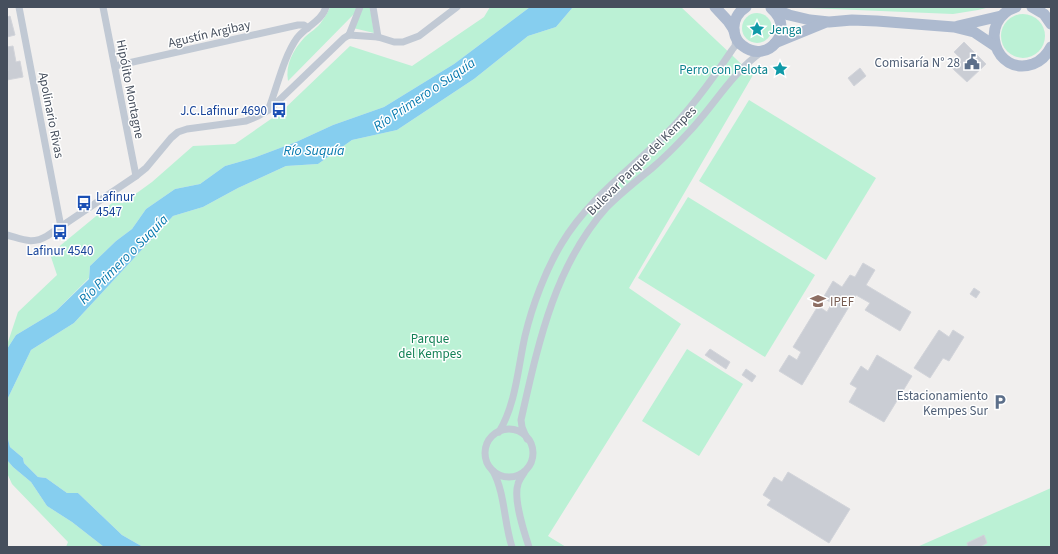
<svg xmlns="http://www.w3.org/2000/svg" width="1058" height="554" font-family="'Source Sans 3',sans-serif">
<style>
.green{fill:#bbf1d5}
.water{fill:#86ceef}
.building{fill:#cacdd4;stroke:#d2d4da}
.lines{fill:none;stroke-linecap:round;stroke-linejoin:round}
.street{stroke:#c1c9d4;stroke-width:7}
.primary{stroke:#adbacf;stroke-width:11}
.labels{text-anchor:middle;stroke-width:3;stroke-linejoin:round;paint-order:stroke}
.culture-label{font-size:13px;fill:#0d838f;stroke:#fff;text-anchor:start}
.street-label{font-size:13px;fill:#464f5d;stroke:#fff}
.service-label{font-size:13px;fill:#4e5e75;stroke:#fff;text-anchor:end}
.transit-label{font-size:13px;fill:#164399;stroke:#fff;text-anchor:end}
.education-label{font-size:13px;fill:#785e54;stroke:#fff;text-anchor:start}
.park-label{font-size:13px;fill:#138156;stroke:#fff}
.water-label{font-size:14px;font-style:italic;fill:#077aaf;stroke:#fff}
</style>
<rect width="100%" height="100%" fill="#f1efee"/>
<g class="green">
<path d="M330 7H358L354 14 288 81C285 65 293 50 304 38 310 32 318 28 322 21 325 17 328 12 330 7Z"/>
<polygon points="363,7 370,7 374,33 353,28"/>
<polygon points="490,7 530,7 454,64 384,107 333,125 296,142 253,158 225,166 200,184 175,189 146,209 132,229 116,241 90,266 89,278 56,311 16,335 7,349 7,345 18,312 57,275 50,254 112,203 123,203 152,182 193,146 235,144 281,112 350,46 412,66 484,17"/>
<polygon points="573,7 681,7 753,75 629,288 681,324 548,536 566,547 143,547 122,535 78,493 67,493 46,478 38,477 24,463 23,458 10,447 7,435 7,400 31,350 74,323 173,216 203,207 238,188 286,166 318,164 352,140 397,130 474,79 528,36 556,27"/>
<polygon points="803,7 990,7 978,10 953,14 808,8"/>
<circle cx="757" cy="28" r="15"/>
<circle cx="1023" cy="36" r="22"/>
<polygon points="749,100 876,178 826,260 699,181"/>
<polygon points="688,197 815,275 765,357 638,278"/>
<polygon points="687,349 743,384 699,456 642,421"/>
<polygon points="7,460 13,467 31,482 47,506 72,522 104,547 66,547 68,542 12,484 7,473"/>
<polygon points="1051,488 1051,547 917,547"/>
</g>
<g class="water">
<polygon points="530,7 573,7 556,27 528,36 474,79 397,130 352,140 318,164 286,166 238,188 203,207 173,216 74,323 31,350 7,400 7,349 16,335 56,311 89,279 90,266 116,241 132,229 146,209 175,189 200,184 225,166 253,158 296,142 333,125 384,107 454,64"/>
<polygon points="7,435 10,447 23,458 24,463 38,477 46,478 67,493 78,493 122,535 143,547 104,547 72,522 47,506 31,482 13,467 7,460"/>
</g>
<g class="building">
<polygon points="10,16 15,35 7,37 7,17"/>
<polygon points="964,42 986,64 967,82 952,68 961,59 954,52"/>
<polygon points="13,46 16,62 20,61 23,77 7,80 7,72 8,71 7,47"/>
<polygon points="860,68 866,76 854,86 848,78"/>
<polygon points="863,263 875,270 866,285 911,312 900,331 865,310 870,303 856,295 802,385 779,371 789,355 797,360 801,352 793,347 818,306 827,312 832,303 823,298 833,281 842,287 850,275 855,277"/>
<polygon points="974,288 980,292 976,298 970,294"/>
<polygon points="939,330 949,337 953,330 964,337 949,361 943,358 930,378 914,368"/>
<polygon points="710,349 730,362 726,369 705,355"/>
<polygon points="877,355 912,376 884,422 849,402 857,388 850,384 861,366 868,371"/>
<polygon points="746,369 756,376 752,382 742,375"/>
<polygon points="788,472 850,509 829,543 767,505 771,500 763,495 774,477 782,482"/>
<polygon points="984,535 987,543 980,547 968,547 967,543"/>
</g>
<g class="lines">
<g class="street">
<polyline points="19,7 61,227"/>
<polyline points="103,7 136,176"/>
<polyline points="373,7 378,37"/>
<polyline points="349,35 378,37 394,42 403,42 419,36 457,7"/>
<polyline points="349,35 360,7"/>
<polyline points="115,66 298,25 304,25 308,28"/>
<path d="M269 108C277 87 284 56 297 38 305 27 322 21 326 7"/>
<path d="M7 235C22 239 32 245 47 236L136 176 146 168 171 138 178 132 187 129 246 121 258 116 269 110 344 38 349 35"/>
<circle cx="509" cy="453" r="24"/>
<path d="M499 432C516 404 518 367 525 336 532 306 546 269 562 243 588 199 631 169 666 134 691 109 712 80 732 50L735 46 736 38"/>
<path d="M527 439 522 427 521 420C538 345 554 266 607 207 621 193 636 181 651 169 664 158 676 146 688 133 713 107 732 72 763 51"/>
<path d="M493 471C505 493 504 523 512 547"/>
<path d="M524 473C522 476 519 480 518 484 513 499 524 532 529 547"/>
</g>
<g class="primary">
<polyline points="715,7 728,21 734,30"/>
<path d="M746 7C738 12 733 21 734 31 735 37 738 43 743 46 768 65 796 30 772 9"/>
<path d="M1016 7C977 20 995 77 1033 64 1041 61 1047 55 1051 47"/>
<polyline points="1032,7 1044,14 1051,24"/>
<polyline points="771,8 789,15 810,20 829,22 852,20 877,21 954,27 974,32 995,46"/>
<polyline points="958,26 1001,16"/>
<polyline points="775,43 824,23"/>
</g>
</g>
<defs>
<symbol id="sight-bare" viewBox="-9 -9 18 18"><path d="M0-6L1.8-2.2L6-1.7L2.9 1.2L3.7 5.4L0 3.3L-3.7 5.4L-2.9 1.2L-6-1.7L-1.8-2.2Z" fill="#0f9aa8" stroke="#fff" stroke-width="2.5" paint-order="stroke"/></symbol>
<symbol id="civic-bare" viewBox="-9 -9 18 18"><path d="M-.6-6.5H3V-4.5H.6V-3L4-1V1h2V6H-6V1h2V-1L-.6-3ZM-1.2 2.5V6h2.4V2.5Z" fill="#5c6f8a" stroke="#fff" stroke-width="2.5" paint-order="stroke"/></symbol>
<symbol id="bus-bare" viewBox="-9 -9 18 18"><path d="M-5-6H5V4H4V6H2V4H-2V6H-4V4H-5ZM-3.5-4V0h7V-4ZM-3.5 1.2v1.5H-2V1.2ZM2 1.2v1.5H3.5V1.2Z" fill="#1a4fb4" stroke="#fff" stroke-width="2.5" paint-order="stroke"/></symbol>
<symbol id="university-bare" viewBox="-9 -9 18 18"><path d="M0-5L7-2L0 1L-7-2ZM-4 1L0 2.5L4 1V4Q0 6-4 4Z" fill="#8d6e63" stroke="#fff" stroke-width="2.5" paint-order="stroke"/></symbol>
<symbol id="parking-bare" viewBox="-9 -9 18 18"><path d="M-3.5-5.5H1a3.5 3.5 0 0 1 0 7H-1V5.5H-3.5ZM-1-3.4V-.6H.8a1.4 1.4 0 0 0 0-2.8Z" fill="#5c6f8a" stroke="#fff" stroke-width="2.5" paint-order="stroke"/></symbol>
</defs>
<g fill-rule="evenodd">
<use href="#sight-bare" x="746" y="18" width="22" height="22"/>
<use href="#civic-bare" x="961" y="51" width="22" height="22"/>
<use href="#sight-bare" x="769" y="58" width="22" height="22"/>
<use href="#bus-bare" x="268" y="99" width="22" height="22"/>
<use href="#bus-bare" x="73" y="192" width="22" height="22"/>
<use href="#bus-bare" x="49" y="221" width="22" height="22"/>
<use href="#university-bare" x="807" y="290" width="22" height="22"/>
<use href="#parking-bare" x="989" y="391" width="22" height="22"/>
</g>
<g class="labels">
<g class="culture-label">
<text x="769" y="34">Jenga</text>
<text x="768" y="74" text-anchor="end">Perro con Pelota</text>
</g>
<g class="street-label">
<text transform="translate(209 33) rotate(-13)" y="5">Agustín Argibay</text>
<text transform="translate(131 89) rotate(79)" y="5">Hipólito Montagne</text>
<text transform="translate(52 115) rotate(79)" y="5">Apolinario Rivas</text>
<text transform="translate(641 160) rotate(-45)" y="5">Bulevar Parque del Kempes</text>
</g>
<g class="service-label">
<text x="960" y="67">Comisaría N° 28</text>
<text x="988" y="400">Estacionamiento<tspan x="988" dy="15">Kempes Sur</tspan></text>
</g>
<g class="transit-label">
<text x="267" y="115">J.C.Lafinur 4690</text>
<text x="96" y="201" text-anchor="start">Lafinur<tspan x="96" dy="15">4547</tspan></text>
<text x="60" y="255" text-anchor="middle">Lafinur 4540</text>
</g>
<g class="education-label">
<text x="830" y="306">IPEF</text>
</g>
<g class="park-label">
<text x="430" y="343">Parque<tspan x="430" dy="15">del Kempes</tspan></text>
</g>
<g class="water-label">
<text transform="translate(424 94) rotate(-34)" y="5">Río Primero o Suquía</text>
<text x="314" y="155">Río Suquía</text>
<text transform="translate(123 259) rotate(-45)" y="5">Río Primero o Suquía</text>
</g>
</g>
<rect width="1058" height="554" fill="none" stroke="#464f5d" stroke-width="16"/>
</svg>
